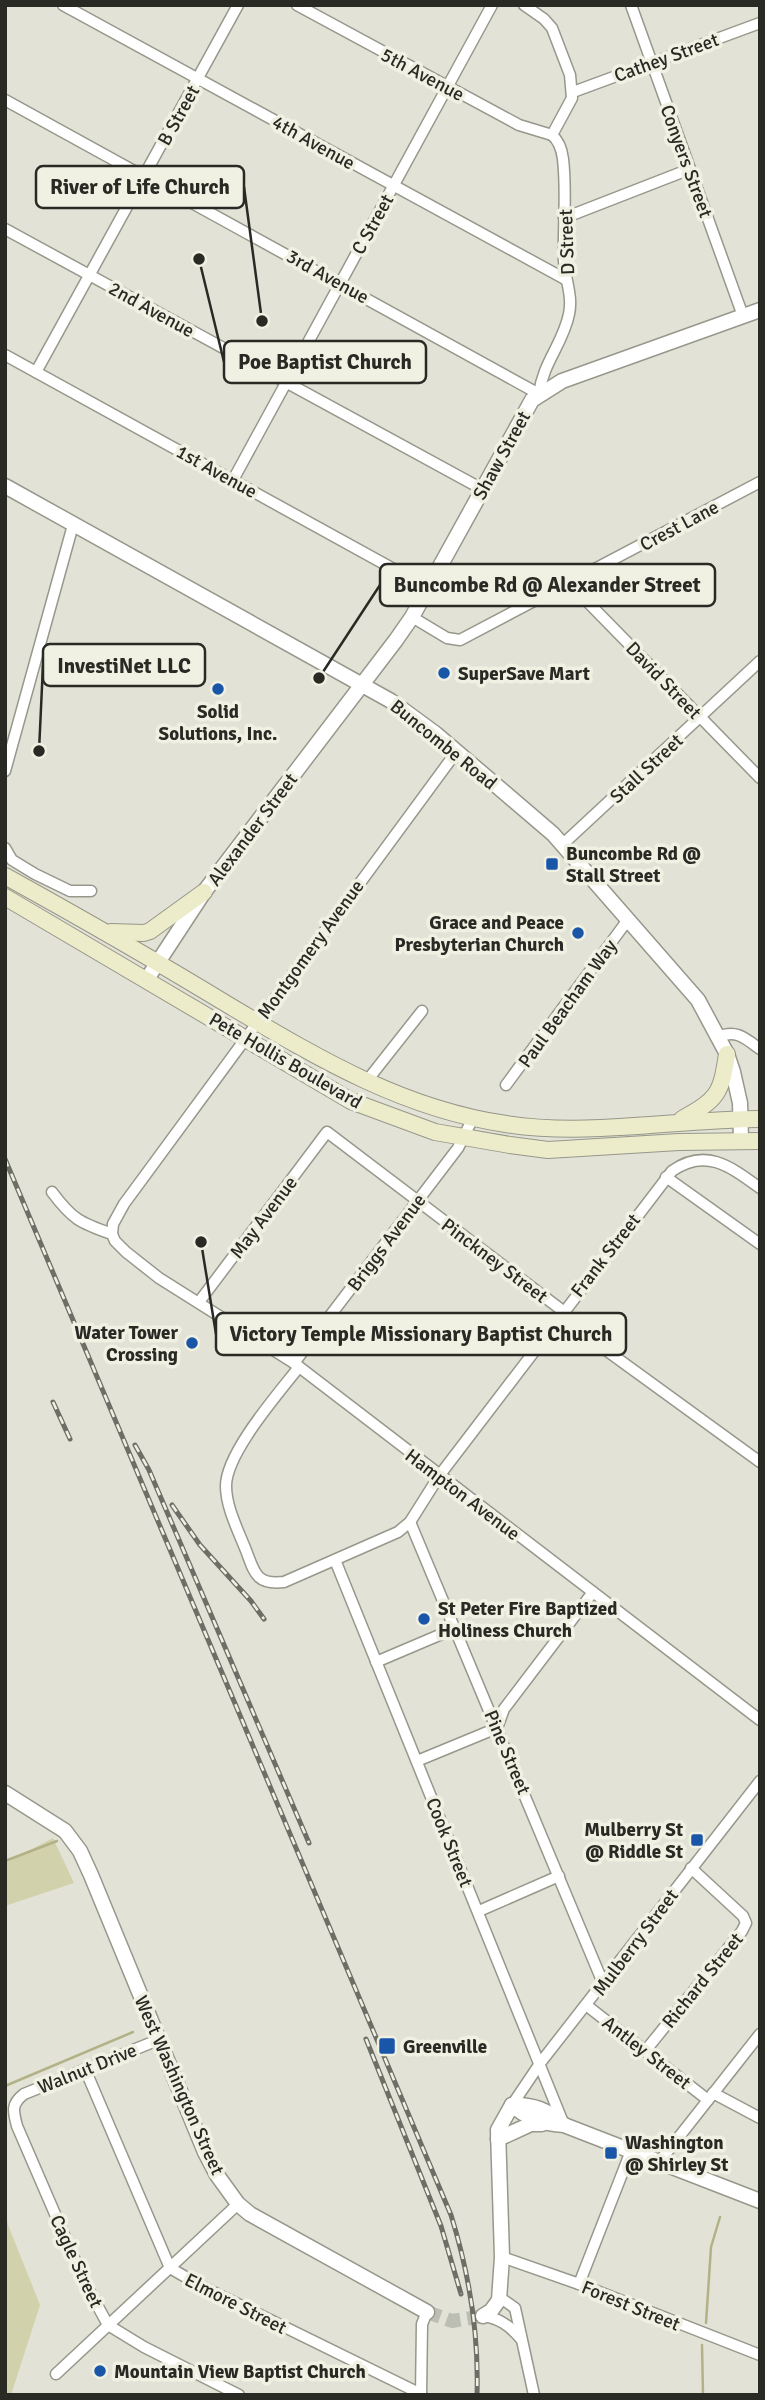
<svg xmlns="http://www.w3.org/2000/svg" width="765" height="2400" font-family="Signika,sans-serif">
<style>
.green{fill:#d1d1ac}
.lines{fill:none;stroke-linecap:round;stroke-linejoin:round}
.stream{stroke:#b3b287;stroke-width:2.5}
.tertiary-tunnel{stroke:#bdbeb3;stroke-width:14;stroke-dasharray:14 7;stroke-linecap:butt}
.minor-casing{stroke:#97978b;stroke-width:13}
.tertiary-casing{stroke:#97978b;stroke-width:17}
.secondary-casing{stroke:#97978b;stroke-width:18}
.minor{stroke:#fff;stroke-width:10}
.tertiary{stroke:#fff;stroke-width:14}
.secondary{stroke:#ecebca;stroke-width:16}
.rail-casing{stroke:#6d6e66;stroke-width:5}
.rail{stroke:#f0f0e3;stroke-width:2.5;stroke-dasharray:8;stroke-linecap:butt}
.poi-dot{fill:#1a56a7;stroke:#f0f0e3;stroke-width:2.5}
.labels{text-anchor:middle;stroke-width:7;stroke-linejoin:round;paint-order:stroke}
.street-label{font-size:19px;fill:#2a2a25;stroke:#f0f0e3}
.poi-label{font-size:19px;font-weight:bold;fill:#2a2a25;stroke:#f0f0e3;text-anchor:start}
.leader{fill:none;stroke:#2a2a25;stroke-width:2.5}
.callout-dot{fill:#2a2a25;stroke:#f0f0e3;stroke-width:2.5}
.callout{fill:#f0f0e3;stroke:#2a2a25;stroke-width:2.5}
.callout-label{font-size:21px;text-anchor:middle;font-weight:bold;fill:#2a2a25}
</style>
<rect width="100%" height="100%" fill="#e2e3d6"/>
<g class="green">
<polygon points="53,1838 74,1883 5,1906 5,1863"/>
<polygon points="5,2212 8,2225 40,2305 11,2395 5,2395"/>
</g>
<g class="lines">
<g class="stream">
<polyline points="5,1861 57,1841"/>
<polyline points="5,2086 133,2032"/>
<polyline points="706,2323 711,2247 720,2217"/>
<polyline points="702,2345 703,2395"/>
</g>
<polyline class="tertiary-tunnel" points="427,2312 452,2321 483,2316"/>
<defs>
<g id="minor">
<polyline points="63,5 565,279"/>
<polyline points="297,5 519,125 552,135"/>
<polyline points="524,5 544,19 552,28 570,75 572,98 552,135"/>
<polyline points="631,5 743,316"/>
<polyline points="573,92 760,23"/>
<path d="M5 100 539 394C543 362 563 344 569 314 573 296 565 279 564 261 563 227 567 193 563 159 562 151 559 141 552 135"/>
<polyline points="564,218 690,169"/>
<polyline points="5,229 482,489"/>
<polyline points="5,355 428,588"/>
<polyline points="36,372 238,5"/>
<polyline points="233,480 492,5"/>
<polyline points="569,583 760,778"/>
<polyline points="412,617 447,638 460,640 760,482"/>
<polyline points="457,751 124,1204 113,1224 112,1234 115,1241 126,1252 159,1278 294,1363 760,1720"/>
<polyline points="5,771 73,525"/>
<polyline points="562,845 760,661"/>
<polyline points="5,848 12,860 35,874 70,891 91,891"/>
<path d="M718 1037C736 1029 745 1038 760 1049"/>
<polyline points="366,1082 422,1011"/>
<polyline points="506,1085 627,921"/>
<polyline points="666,1177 760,1244"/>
<path d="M52 1192C72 1219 80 1223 112 1234"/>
<polyline points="199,1302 327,1132 563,1311"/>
<polyline points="559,1316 760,1462"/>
<polyline points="294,1363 458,1148 473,1118"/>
<path d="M299 1367C278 1394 226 1453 226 1486 226 1508 239 1532 247 1553 255 1575 258 1585 284 1582L398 1532 410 1522 439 1476 672 1171C706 1147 731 1167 760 1188"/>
<polyline points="410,1522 603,1983"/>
<polyline points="335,1560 564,2125"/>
<polyline points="376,1662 456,1628"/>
<polyline points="417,1761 497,1728 504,1709 593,1592"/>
<polyline points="479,1911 559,1876"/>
<polyline points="586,2005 708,2100"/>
<path d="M158 2040 24 2094C11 2104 13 2111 17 2126L84 2281 108 2325 144 2347 239 2395"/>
<polyline points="646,2050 742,1931 746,1923 743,1916 691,1868"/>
<polyline points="85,2069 170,2268 203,2287 421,2394"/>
<polyline points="713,2093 760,2118"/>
<polyline points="512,2105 541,2062 760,1781"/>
<polyline points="660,2161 760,2034"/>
<polyline points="502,2257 579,2284 760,2355"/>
<polyline points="579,2284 631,2151"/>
<polyline points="499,2300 505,2301 515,2308 534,2395"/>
<path d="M483 2316C499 2318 510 2326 521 2339"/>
<polyline points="56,2374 238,2204"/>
<polyline points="421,2395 422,2324 427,2312"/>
</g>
<g id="tertiary">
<polyline points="5,486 391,701 436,734 553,834 698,1000 727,1054 733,1072 740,1103 741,1140"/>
<polyline points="147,979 204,892 396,640 412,617 532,400 562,381 760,310"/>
<polyline points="5,1793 65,1831 80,1851 91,1875 205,2152 217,2175 238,2204 250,2214 427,2312"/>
<path d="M512 2105C527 2119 544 2124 564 2125L760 2201"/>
<path d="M512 2105C533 2104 548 2110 564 2125"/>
<polyline points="498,2139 531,2124 542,2124"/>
<polyline points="483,2316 491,2311 499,2300 502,2257 498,2130 512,2105"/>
</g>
<g id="secondary">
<path d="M5 876C81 918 156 961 230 1006 318 1058 403 1109 506 1124 589 1137 676 1119 760 1119"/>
<polyline points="5,897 351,1101 435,1132 510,1145 548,1150 679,1142 760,1141"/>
<polyline points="111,932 144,933 150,931 204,892"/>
<path d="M682 1119C718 1099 721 1094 727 1054"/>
</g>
</defs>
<use href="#minor" class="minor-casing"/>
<use href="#tertiary" class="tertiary-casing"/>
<use href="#secondary" class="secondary-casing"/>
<use href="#minor" class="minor"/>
<use href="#tertiary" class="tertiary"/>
<use href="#secondary" class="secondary"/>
<defs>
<g id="rail">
<path d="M5 1159 451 2215C469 2273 479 2333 477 2395"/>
<polyline points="53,1402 70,1439"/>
<polyline points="135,1445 149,1470 309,1843"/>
<polyline points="172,1505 200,1545 251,1601 264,1619"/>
<polyline points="366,2039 441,2226 461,2294"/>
</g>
</defs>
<use href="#rail" class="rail-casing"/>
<use href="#rail" class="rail"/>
</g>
<g class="poi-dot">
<circle cx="444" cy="673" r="7"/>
<circle cx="218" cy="689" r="7"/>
<rect x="545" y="857" width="14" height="14" rx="3.5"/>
<circle cx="578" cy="933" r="7"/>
<circle cx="192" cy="1343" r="7"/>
<circle cx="424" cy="1619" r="7"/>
<rect x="690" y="1833" width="14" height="14" rx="3.5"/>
<rect x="378" y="2037" width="18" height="18" rx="3.5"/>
<rect x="604" y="2146" width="14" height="14" rx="3.5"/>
<circle cx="100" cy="2371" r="7"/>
</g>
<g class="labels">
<g class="street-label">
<text transform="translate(666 57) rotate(-20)" y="7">Cathey Street</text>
<text transform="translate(423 74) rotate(28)" y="7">5th Avenue</text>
<text transform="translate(178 115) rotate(-61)" y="7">B Street</text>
<text transform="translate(314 142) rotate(29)" y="7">4th Avenue</text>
<text transform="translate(687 161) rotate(70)" y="7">Conyers Street</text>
<text transform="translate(372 224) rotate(-61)" y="7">C Street</text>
<text transform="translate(566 242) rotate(-92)" y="7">D Street</text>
<text transform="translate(328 276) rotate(29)" y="7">3rd Avenue</text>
<text transform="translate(152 309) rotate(29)" y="7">2nd Avenue</text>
<text transform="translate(501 455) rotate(-61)" y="7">Shaw Street</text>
<text transform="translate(217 471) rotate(29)" y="7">1st Avenue</text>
<text transform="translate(679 525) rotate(-28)" y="7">Crest Lane</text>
<text transform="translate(664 680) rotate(46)" y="7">David Street</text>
<text transform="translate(444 744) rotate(39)" y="7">Buncombe Road</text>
<text transform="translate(646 768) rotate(-43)" y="7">Stall Street</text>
<text transform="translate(252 829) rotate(-53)" y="7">Alexander Street</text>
<text transform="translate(310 949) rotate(-54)" y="7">Montgomery Avenue</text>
<text transform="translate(567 1003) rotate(-54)" y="7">Paul Beacham Way</text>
<text transform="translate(286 1060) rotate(30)" y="7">Pete Hollis Boulevard</text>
<text transform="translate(263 1217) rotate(-53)" y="7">May Avenue</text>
<text transform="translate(386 1242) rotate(-53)" y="7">Briggs Avenue</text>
<text transform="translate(605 1255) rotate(-52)" y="7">Frank Street</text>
<text transform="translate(495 1260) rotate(37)" y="7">Pinckney Street</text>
<text transform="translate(463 1494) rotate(37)" y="7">Hampton Avenue</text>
<text transform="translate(508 1752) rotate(67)" y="7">Pine Street</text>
<text transform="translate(450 1842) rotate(68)" y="7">Cook Street</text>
<text transform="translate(635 1942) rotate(-53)" y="7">Mulberry Street</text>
<text transform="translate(702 1980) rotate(-51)" y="7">Richard Street</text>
<text transform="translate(647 2052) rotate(38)" y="7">Antley Street</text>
<text transform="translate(87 2068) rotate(-22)" y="7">Walnut Drive</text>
<text transform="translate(180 2085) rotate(66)" y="7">West Washington Street</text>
<text transform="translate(77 2261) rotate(65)" y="7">Cagle Street</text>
<text transform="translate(236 2303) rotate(27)" y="7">Elmore Street</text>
<text transform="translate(631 2305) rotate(22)" y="7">Forest Street</text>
</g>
<g class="poi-label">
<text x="458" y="680">SuperSave Mart</text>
<text x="218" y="718" text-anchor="middle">Solid<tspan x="218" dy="22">Solutions, Inc.</tspan></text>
<text x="566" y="860">Buncombe Rd @<tspan x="566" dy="22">Stall Street</tspan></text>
<text x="564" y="929" text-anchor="end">Grace and Peace<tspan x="564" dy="22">Presbyterian Church</tspan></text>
<text x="178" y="1339" text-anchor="end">Water Tower<tspan x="178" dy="22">Crossing</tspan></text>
<text x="438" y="1615">St Peter Fire Baptized<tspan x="438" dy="22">Holiness Church</tspan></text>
<text x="683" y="1836" text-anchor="end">Mulberry St<tspan x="683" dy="22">@ Riddle St</tspan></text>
<text x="403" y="2053">Greenville</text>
<text x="625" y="2149">Washington<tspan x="625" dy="22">@ Shirley St</tspan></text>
<text x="114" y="2378">Mountain View Baptist Church</text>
</g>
</g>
<path class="leader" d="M262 321L244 187M199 259L224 362M319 678L380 585M39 751L43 665M201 1242L216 1334"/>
<g class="callout-dot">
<circle cx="262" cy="321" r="7"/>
<circle cx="199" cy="259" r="7"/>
<circle cx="319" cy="678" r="7"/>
<circle cx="39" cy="751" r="7"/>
<circle cx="201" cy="1242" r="7"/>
</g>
<g class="callout">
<rect x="36" y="166" width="208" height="42" rx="7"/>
<rect x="224" y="341" width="202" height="42" rx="7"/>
<rect x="380" y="564" width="335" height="42" rx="7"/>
<rect x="43" y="644" width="162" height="42" rx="7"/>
<rect x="216" y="1313" width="410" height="42" rx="7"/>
</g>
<g class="callout-label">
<text x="140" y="194">River of Life Church</text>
<text x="325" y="369">Poe Baptist Church</text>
<text x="547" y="592">Buncombe Rd @ Alexander Street</text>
<text x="124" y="673">InvestiNet LLC</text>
<text x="421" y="1341">Victory Temple Missionary Baptist Church</text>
</g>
<rect width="765" height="2400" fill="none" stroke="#2a2a25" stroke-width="14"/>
</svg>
